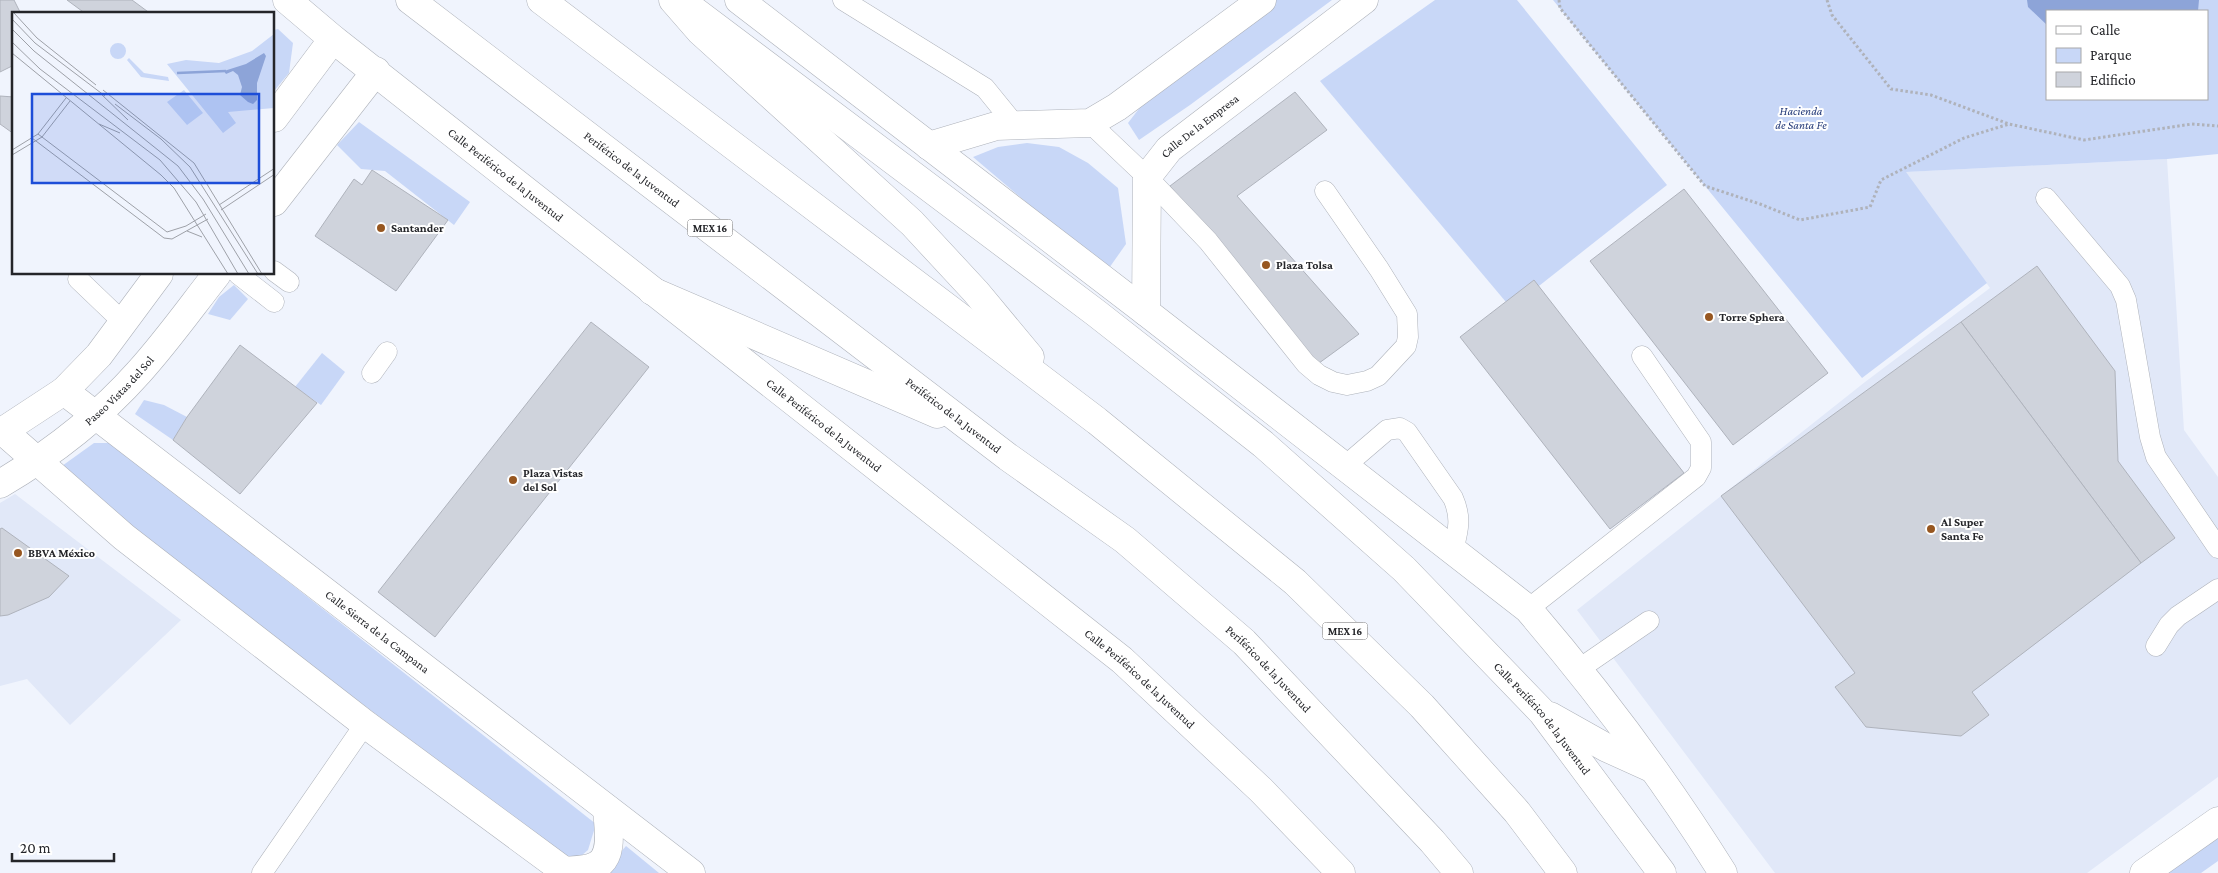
<svg xmlns="http://www.w3.org/2000/svg" width="2218" height="873" font-family="'Crimson Pro',serif">
<style>
.built{fill:#e1e8f8}
.green{fill:#c8d7f7;fill-rule:evenodd}
.water{fill:#8da4d8}
.building{fill:#cfd3dc;stroke:#afb3bc}
.lines{fill:none;stroke-linecap:round;stroke-linejoin:round}
.lane-casing{stroke:#aeb2ba;stroke-width:21}
.street-casing{stroke:#aeb2ba;stroke-width:29}
.secondary-casing{stroke:#aeb2ba;stroke-width:29}
.highway-casing{stroke:#aeb2ba;stroke-width:29}
.path{stroke:#afb2ba;stroke-width:3;stroke-dasharray:2.5 2.5;stroke-linecap:butt}
.lane{stroke:#fff;stroke-width:20}
.street{stroke:#fff;stroke-width:28}
.secondary{stroke:#fff;stroke-width:28}
.highway{stroke:#fff;stroke-width:28}
.poi-dot{fill:#975721;stroke:#fff;stroke-width:2}
.labels{text-anchor:middle;stroke-width:4;stroke-linejoin:round;paint-order:stroke}
.shield{fill:#fff;stroke:#666669;stroke-width:1}
.shield-label{font-size:11px;font-weight:bold;fill:#242529}
.park-label{font-size:12px;font-style:italic;fill:#253b7a;stroke:#fff}
.street-label{font-size:12px;fill:#242529;stroke:#fff}
.poi-label{font-size:12px;font-weight:bold;fill:#242529;stroke:#fff;text-anchor:start}
.inset-river{fill:none;stroke:#8da4d8;stroke-width:2.5}
.inset-road{fill:none;stroke:#9ea1a8;stroke-width:1}
.view{fill:#1d4ed8;fill-opacity:0.15;stroke:#1d4ed8;stroke-width:2.5}
.inset-edge{fill:none;stroke:#242529;stroke-width:2.5}
</style>
<rect width="100%" height="100%" fill="#f0f4fd"/>
<g class="built">
<polygon points="2167,159 2184,430 2218,477 2218,777 2087,873 1775,873 1577,610 1865,382 1990,288 1905,172"/>
<polygon points="15,494 181,620 70,725 27,679 0,686 0,503"/>
</g>
<g class="green">
<polygon points="1276,0 1332,0 1190,105 1139,140 1128,123 1141,106"/>
<polygon points="1435,0 1517,0 1667,185 1511,308 1320,81"/>
<path d="M1553 0H2218V154L2167 159 1906 172 1987 283 1862 378ZM2047 11H2207V99H2047Z"/>
<polygon points="278,29 293,43 289,73 274,91 274,30"/>
<polygon points="359,122 470,202 454,225 385,171 361,169 337,145"/>
<polygon points="1027,143 1059,147 1088,163 1118,188 1126,244 1107,271 973,157 998,147"/>
<polygon points="234,285 248,299 230,320 208,314 219,297"/>
<polygon points="322,353 345,372 321,405 295,387"/>
<polygon points="144,400 164,405 187,417 173,440 135,414"/>
<polygon points="94,443 112,443 596,824 588,850 574,862 72,487 55,471"/>
<polygon points="2218,837 2218,861 2201,873 2162,873"/>
<polygon points="626,846 659,873 603,873"/>
</g>
<polygon class="water" points="2027,0 2199,0 2198,11 2047,11 2047,25 2028,7"/>
<g class="building">
<polygon points="0,0 14,0 21,14 14,14 14,65 0,72"/>
<polygon points="67,0 132,0 151,14 86,14"/>
<polygon points="1295,92 1327,130 1237,196 1359,334 1315,366 1170,186"/>
<polygon points="0,96 14,97 14,134 0,124"/>
<polygon points="372,170 448,220 396,291 315,236 354,179 362,185"/>
<polygon points="1684,189 1828,373 1733,445 1590,261"/>
<polygon points="2037,266 2115,371 2118,461 2175,538 2141,563 1961,322"/>
<polygon points="1534,280 1684,473 1610,529 1460,337"/>
<polygon points="591,322 649,367 435,637 378,592"/>
<polygon points="1961,322 2141,563 1972,692 1989,715 1961,736 1866,727 1835,687 1855,673 1721,496"/>
<polygon points="240,345 317,403 240,494 173,440 187,417"/>
<polygon points="2,528 69,576 49,597 8,615 0,616 0,529"/>
</g>
<g class="lines">
<defs>
<g id="lane">
<polyline points="843,0 985,88 1015,125"/>
<polyline points="1090,123 1147,177 1208,241 1306,364 1319,375 1333,382 1347,385 1367,381 1378,376 1406,346 1408,337 1407,314 1379,269 1325,191"/>
<polyline points="2046,198 2120,286 2126,300 2150,437 2156,457 2218,548"/>
<polyline points="274,271 289,282"/>
<polyline points="238,274 274,302"/>
<polyline points="78,279 123,322"/>
<polyline points="372,373 387,352"/>
<path d="M1345 466 1387 430 1400 428 1407 432 1453 498C1462 518 1458 531 1453 551"/>
<polyline points="1528,609 1696,477 1701,468 1701,442 1642,356"/>
<polyline points="2156,646 2169,625 2178,616 2218,589"/>
<polyline points="1579,669 1649,621"/>
<polyline points="262,873 365,724"/>
</g>
<g id="street">
<polyline points="929,146 996,126 1090,123 1117,107 1262,0"/>
<path id="s1" d="M1146 312 1147 177 1169 149 1364 0"/>
</g>
<g id="secondary">
<path id="s2" d="M287 0 333 39 1122 660 1261 790 1341 873"/>
<path d="M739 0 1146 312 1528 609C1599 692 1665 780 1723 873"/>
<path id="s3" d="M684 3 1096 313 1263 444 1404 569 1542 712 1662 873"/>
<polyline points="274,118 333,39"/>
<polyline points="274,202 376,71"/>
<path id="s4" d="M64 391 691 873"/>
<polyline points="3,431 124,537 365,724 567,873"/>
<polyline points="0,433 64,391 99,355 159,274"/>
<path id="s5" d="M0 484C51 454 99 417 139 372 167 341 191 307 217 274"/>
<polyline points="1550,716 1607,748 1649,767"/>
<path d="M564 871C574 870 587 870 595 866 615 858 608 826 607 809"/>
<polyline points="2144,873 2218,821"/>
</g>
<g id="highway">
<path id="s6" d="M410 0 1008 457 1125 540 1244 642 1432 841 1459 873"/>
<polyline points="541,0 1097,421 1295,582 1422,706 1517,812 1563,873"/>
<polyline points="673,0 700,31 912,223 976,292 1030,357"/>
<polyline points="652,291 937,414"/>
</g>
</defs>
<use href="#lane" class="lane-casing"/>
<use href="#street" class="street-casing"/>
<use href="#secondary" class="secondary-casing"/>
<use href="#highway" class="highway-casing"/>
<g class="path">
<polyline points="1559,0 1560,8 1705,186 1760,204 1800,220 1870,207 1881,180 1964,138 2009,124 2084,140 2192,124 2218,126"/>
<polyline points="1827,0 1832,15 1891,89 1931,95 2009,124"/>
</g>
<use href="#lane" class="lane"/>
<use href="#street" class="street"/>
<use href="#secondary" class="secondary"/>
<use href="#highway" class="highway"/>
</g>
<g class="poi-dot">
<circle cx="381" cy="228" r="5"/>
<circle cx="1266" cy="265" r="5"/>
<circle cx="1709" cy="317" r="5"/>
<circle cx="513" cy="480" r="5"/>
<circle cx="1931" cy="529" r="5"/>
<circle cx="18" cy="553" r="5"/>
</g>
<g class="labels">
<g class="shield">
<rect x="687.5" y="219.5" width="45" height="17" rx="4"/>
<rect x="1322.5" y="622.5" width="45" height="17" rx="4"/>
</g>
<g class="shield-label">
<text x="710" y="232">MEX 16</text>
<text x="1345" y="635">MEX 16</text>
</g>
<g class="park-label">
<text x="1801" y="115">Hacienda<tspan x="1801" dy="14">de Santa Fe</tspan></text>
</g>
<g class="street-label">
<text dy="4" stroke="none"><textPath href="#s1" startOffset="209">Calle De la Empresa</textPath></text>
<text dy="4" stroke="none"><textPath href="#s6" startOffset="279">Periférico de la Juventud</textPath></text>
<text dy="4" stroke="none"><textPath href="#s2" startOffset="280">Calle Periférico de la Juventud</textPath></text>
<text dy="4" stroke="none"><textPath href="#s5" startOffset="152">Paseo Vistas del Sol</textPath></text>
<text dy="4" stroke="none"><textPath href="#s6" startOffset="684">Periférico de la Juventud</textPath></text>
<text dy="4" stroke="none"><textPath href="#s2" startOffset="685">Calle Periférico de la Juventud</textPath></text>
<text dy="4" stroke="none"><textPath href="#s4" startOffset="395">Calle Sierra de la Campana</textPath></text>
<text dy="4" stroke="none"><textPath href="#s6" startOffset="1089">Periférico de la Juventud</textPath></text>
<text dy="4" stroke="none"><textPath href="#s2" startOffset="1090">Calle Periférico de la Juventud</textPath></text>
<text dy="4" stroke="none"><textPath href="#s3" startOffset="1120">Calle Periférico de la Juventud</textPath></text>
</g>
<g class="poi-label">
<text x="391" y="232">Santander</text>
<text x="1276" y="269">Plaza Tolsa</text>
<text x="1719" y="321">Torre Sphera</text>
<text x="523" y="477">Plaza Vistas<tspan x="523" dy="14">del Sol</tspan></text>
<text x="1941" y="526">Al Super<tspan x="1941" dy="14">Santa Fe</tspan></text>
<text x="28" y="557">BBVA México</text>
</g>
</g>
<g transform="translate(12 12)">
<rect width="262" height="262" fill="#f0f4fd"/>
<path d="M262 22V96L216 100 224 111 211 121 155 52 174 48 207 51 240 39ZM98 39a8 8 0 1 1 16 0a8 8 0 1 1-16 0ZM117 46 132 61 156 65 157 69 129 65 115 48ZM172 78 191 101 175 113 155 90Z" fill="#c8d7f7"/>
<path d="M252 41 254 44 245 71V88L241 92 236 90 228 83 230 75 226 63 221 59 214 62 212 59 234 52Z" fill="#8da4d8"/>
<path class="inset-river" d="M165 61 214 59"/>
<path class="inset-road" d="M2 1 25 26 84 73M0 7 23 31 93 84M0 17 22 39 166 154 191 187 237 262M0 30 28 57 148 148 184 190 226 262M0 41 149 163 162 176 216 262M91 78 182 151 250 262M88 81 116 108M103 92 149 127 178 155 246 262M87 112 108 121M26 122 155 220 174 214 194 202M20 126 152 226 160 227 196 207M0 138 26 122 54 86M0 143 30 125 58 89M207 193 263 156M209 198 263 162M175 219 190 225"/>
<path class="view" d="M20 82H247V171H20Z"/>
<rect width="262" height="262" class="inset-edge"/>
</g>
<rect x="2046" y="10" width="162" height="90" fill="#ffffff" stroke="#a7a8a9"/>
<rect x="2056" y="26" width="25" height="8" fill="#ffffff" stroke="#a7a8a9"/>
<text x="2090" y="35" font-size="15" fill="#242529">Calle</text>
<rect x="2056" y="48" width="25" height="15" fill="#c8d7f7" stroke="#a7a8a9"/>
<text x="2090" y="60" font-size="15" fill="#242529">Parque</text>
<rect x="2056" y="72" width="25" height="15" fill="#cfd3dc" stroke="#a7a8a9"/>
<text x="2090" y="85" font-size="15" fill="#242529">Edificio</text>
<path d="M12 853v8h102v-8" fill="none" stroke="#242529" stroke-width="2.5"/>
<text x="20" y="853" font-size="15" fill="#242529" stroke="#ffffff" stroke-width="4" paint-order="stroke">20 m</text>
</svg>
